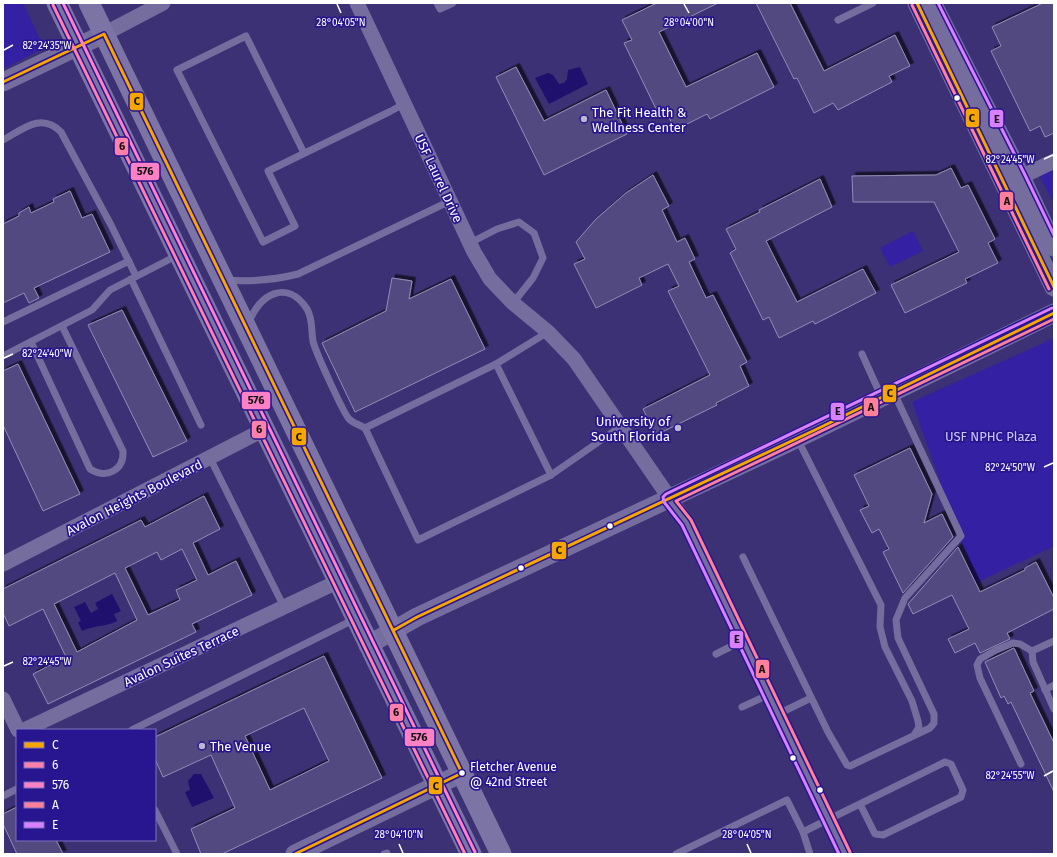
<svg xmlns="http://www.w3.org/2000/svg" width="1057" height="857" font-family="'Fira Sans',sans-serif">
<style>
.green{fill:#3320a3}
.water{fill:#20106e}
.building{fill:#514880;stroke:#938db5;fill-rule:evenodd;filter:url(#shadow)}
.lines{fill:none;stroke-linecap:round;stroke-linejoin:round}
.service{stroke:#766d9f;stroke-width:7}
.minor{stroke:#766d9f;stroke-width:15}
.tertiary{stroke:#766d9f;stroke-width:19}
.secondary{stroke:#7c74a4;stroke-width:21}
.bus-1-casing{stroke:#281590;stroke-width:6}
.bus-2-casing{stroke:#281590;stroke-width:6}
.bus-3-casing{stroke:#281590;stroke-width:6}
.bus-4-casing{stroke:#281590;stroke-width:6}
.bus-5-casing{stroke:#281590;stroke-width:6}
.bus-1{stroke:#f7a600;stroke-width:3}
.bus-2{stroke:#ff80aa;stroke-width:3}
.bus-3{stroke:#ff80c5;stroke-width:3}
.bus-4{stroke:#ff8098;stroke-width:3}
.bus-5{stroke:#d880ff;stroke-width:3}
.ticks{fill:none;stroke:#fff;stroke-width:1.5}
.bus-dot{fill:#fff;stroke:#281590;stroke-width:1.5}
.poi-dot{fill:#bbb7ce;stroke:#281590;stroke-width:1.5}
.labels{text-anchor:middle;stroke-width:3.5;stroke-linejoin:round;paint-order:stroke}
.bus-label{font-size:12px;fill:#fff;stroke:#281590;text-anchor:start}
.poi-label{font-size:13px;fill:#fff;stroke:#281590;text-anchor:start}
.street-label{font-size:13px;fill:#fff;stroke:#281590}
.park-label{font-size:13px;fill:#cfc8fc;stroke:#281590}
.ticks-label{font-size:10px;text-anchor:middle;fill:#fff;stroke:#281590;stroke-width:3.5;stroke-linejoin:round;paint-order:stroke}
.line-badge{stroke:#281590;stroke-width:1.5}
.pale-badge-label{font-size:11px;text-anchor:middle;font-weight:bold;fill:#111}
</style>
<defs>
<filter id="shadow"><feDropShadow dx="3.5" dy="-3.5" stdDeviation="0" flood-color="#0009"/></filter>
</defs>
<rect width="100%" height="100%" fill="#3c3174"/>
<g class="green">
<polygon points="3,3 23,3 44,48 3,69"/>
<polygon points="1054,161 1054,203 1036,170"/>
<polygon points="913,231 923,251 890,267 880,248"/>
<polygon points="1054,338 1054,546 976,583 912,402"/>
</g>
<g class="water">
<polygon points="580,67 588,84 549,104 535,78 548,73 553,75 559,84 564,83 567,79 568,70"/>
<path d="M112 594 121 611 114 614 117 621C106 627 95 625 82 631L78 622 81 621 74 607 85 602 91 613 98 609 95 603Z"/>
<polygon points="194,774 201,774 214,798 192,807 185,792 190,790 188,781"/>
</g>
<g class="building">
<polygon points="657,3 718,3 659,32 686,87 757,53 774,87 710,119 707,114 675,130 665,109 658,113 624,43 632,40 622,20"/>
<polygon points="756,3 790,3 824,71 895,35 910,66 889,76 892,82 838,110 833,103 814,113 797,78 794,79"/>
<polygon points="1043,3 1054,3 1054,133 1045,137 1040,126 1030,131 991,51 1001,46 992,27"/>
<polygon points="516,67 544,121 606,90 627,134 544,175 496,77"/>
<polygon points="951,168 961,188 968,185 995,239 988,243 998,263 965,279 967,283 905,313 891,285 959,252 934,202 853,202 852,176 936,175"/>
<polygon points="653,175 669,206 662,210 677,242 685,238 695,259 689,262 706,298 713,295 747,362 740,366 749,386 716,403 717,405 656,435 643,409 710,375 668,291 679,286 668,264 639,278 642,285 596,308 574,264 585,259 576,242 596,219 626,193"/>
<polygon points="820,179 832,207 766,241 797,302 863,269 876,293 815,324 813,321 779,338 769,317 763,320 730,253 736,249 726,229 760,212 759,210"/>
<polygon points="70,191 82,218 92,214 110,252 34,288 39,298 29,303 24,293 3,303 3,224 19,216 19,213 29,207 31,213 54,202 53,199"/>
<polygon points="392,278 412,281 409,299 451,279 485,349 355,412 322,343 386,311"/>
<polygon points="122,310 187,441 153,457 88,325"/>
<polygon points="18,364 80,494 43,511 3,425 3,371"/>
<polygon points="910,448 932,494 924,523 942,514 953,537 903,593 883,552 889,549 879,529 872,533 860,510 869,506 854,475"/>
<path d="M204 496 220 529 193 543 208 575 236 561 252 595 192 624 196 632 48 704 33 674 66 657 43 609 9 626 3 613V589L141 520 145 527ZM182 549 197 580 176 590 180 600 148 615 125 568 157 552 161 560ZM115 573 137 620 77 652 54 604Z"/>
<polygon points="958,547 980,592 1025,570 1025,568 1036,562 1054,598 1054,609 1007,633 1010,639 980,653 975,643 955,653 948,639 969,629 952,595 913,614 908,604"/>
<polygon points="1014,648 1034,691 1030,693 1054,743 1054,792 1011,702 1008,704 1004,696 1001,698 985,662"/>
<path d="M324 656 382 778 222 854H201L191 829 235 808 211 755 163 777 155 759V737ZM304 708 329 761 270 790 245 736Z"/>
<polygon points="17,807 17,840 56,840 63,854 17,854 3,824 3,814"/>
</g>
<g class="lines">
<g class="service">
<polyline points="437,3 440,9 453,3"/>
<polyline points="838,20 873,3"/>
<path d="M3 140C23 129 41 112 61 132L111 225 136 276"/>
<polyline points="304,153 246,36 177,70 263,242 295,226 268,171 389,112 404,104"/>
<polyline points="470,243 497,229 519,222 534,233 543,258 533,278 513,303"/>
<polyline points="131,279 201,425"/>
<path d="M226 280C251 282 274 280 298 274L450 201"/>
<polyline points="3,322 129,261"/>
<path d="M249 323C258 295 287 278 307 309 313 319 311 330 313 341 315 351 343 412 349 419 353 423 360 425 365 428L418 540 551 475 620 427"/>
<path d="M31 342 90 469C106 479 124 471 123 451L62 326"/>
<polyline points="862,354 881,396"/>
<polyline points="3,356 92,310 110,290 178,255"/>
<polyline points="496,364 551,475"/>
<polyline points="365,428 496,364 548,332"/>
<polyline points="798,440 881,605 880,627 885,647 912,701 918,721 919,727 914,735"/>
<polyline points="210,458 284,607"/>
<polyline points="743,557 828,732 847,765 850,766 930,728 934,723 934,714 898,638 896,620 905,598 961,536 894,393"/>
<polyline points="1054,641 1032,651 1033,662 1054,709"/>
<polyline points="716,654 744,640"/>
<polyline points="1045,690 1054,685"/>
<polyline points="742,707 768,695"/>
<polyline points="778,714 811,698"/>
<polyline points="132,730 355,619"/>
<polyline points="1021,764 980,678 977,665 980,659 996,650 1013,643 1020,644 1032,651"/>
<polyline points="3,796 17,789"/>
<polyline points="155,810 177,854"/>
<polyline points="384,854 387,853"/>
<polyline points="676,854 787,800 803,832"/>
<polyline points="810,854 803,832 813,827 945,762 951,764 963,790 961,797 883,835 875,834 860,804"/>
</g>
<g class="minor">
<polyline points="357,3 474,252 490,279 513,303 548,332 574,359 686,522 845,854"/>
<polyline points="104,34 163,3"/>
<polyline points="1021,177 1054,161"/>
<polyline points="3,564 265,429"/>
<polyline points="3,699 18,730"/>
<polyline points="24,730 339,581"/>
</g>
<g class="tertiary">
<polyline points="917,3 1054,287"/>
<polyline points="932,3 1021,177 1054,247"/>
<polyline points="3,82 104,34"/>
<polyline points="368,645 417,617 815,430 1054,313"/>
<polyline points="295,854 462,773"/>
</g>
<g class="secondary">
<polyline points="57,3 471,854"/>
<polyline points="89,3 501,854"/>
</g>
<defs>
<g id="bus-1">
<polyline points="917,3 1054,287"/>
<polyline points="3,82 104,34 462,773 295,854"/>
<polyline points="394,630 417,617 815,430 1054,313"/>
</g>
<polyline id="bus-2" points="53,5 465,854"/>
<polyline id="bus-3" points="63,3 475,852"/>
<g id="bus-4">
<polyline points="912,5 1049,289"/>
<polyline points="850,852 691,520 676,501 1054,319"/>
</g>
<g id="bus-5">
<polyline points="938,3 1025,175 1054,235"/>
<polyline points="839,854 682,525 664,502 663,497 666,494 1052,308"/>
</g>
</defs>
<use href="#bus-1" class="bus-1-casing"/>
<use href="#bus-2" class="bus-2-casing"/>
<use href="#bus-3" class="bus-3-casing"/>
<use href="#bus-4" class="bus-4-casing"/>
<use href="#bus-5" class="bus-5-casing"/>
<use href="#bus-1" class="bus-1"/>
<use href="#bus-2" class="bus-2"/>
<use href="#bus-3" class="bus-3"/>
<use href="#bus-4" class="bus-4"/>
<use href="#bus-5" class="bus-5"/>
</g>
<path class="ticks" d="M337 4 341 13M684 4 689 13M4 50 13 45M1044 159 1053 155M4 358 13 354M1044 467 1053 463M4 666 13 662M1044 776 1053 771M399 844 403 853M747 844 751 853"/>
<g class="bus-dot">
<circle cx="957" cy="98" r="3.5"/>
<circle cx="610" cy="526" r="3.5"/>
<circle cx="521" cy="568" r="3.5"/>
<circle cx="793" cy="758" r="3.5"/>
<circle cx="462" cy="773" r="3.5"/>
<circle cx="820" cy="790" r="3.5"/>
</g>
<g class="poi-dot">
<circle cx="584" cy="119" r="4"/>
<circle cx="678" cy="428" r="4"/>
<circle cx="202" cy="746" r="4"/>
</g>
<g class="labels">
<g class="bus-label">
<text x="470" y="771">Fletcher Avenue<tspan x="470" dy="15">@ 42nd Street</tspan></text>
</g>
<g class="poi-label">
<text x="592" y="117">The Fit Health &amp;<tspan x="592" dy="15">Wellness Center</tspan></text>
<text x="670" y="426" text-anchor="end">University of<tspan x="670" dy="15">South Florida</tspan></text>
<text x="210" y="751">The Venue</text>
</g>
<g class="street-label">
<text transform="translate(439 178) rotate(65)" y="5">USF Laurel Drive</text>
<text transform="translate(134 497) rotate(-27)" y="5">Avalon Heights Boulevard</text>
<text transform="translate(181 656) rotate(-25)" y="5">Avalon Suites Terrace</text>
</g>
<g class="park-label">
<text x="991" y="441">USF NPHC Plaza</text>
</g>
</g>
<g class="ticks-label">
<text x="341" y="26">28°04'05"N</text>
<text x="689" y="26">28°04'00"N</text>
<text x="47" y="49">82°24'35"W</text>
<text x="1010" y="163">82°24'45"W</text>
<text x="47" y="357">82°24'40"W</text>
<text x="1010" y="471">82°24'50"W</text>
<text x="47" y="665">82°24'45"W</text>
<text x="1010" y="779">82°24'55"W</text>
<text x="399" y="838">28°04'10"N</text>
<text x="747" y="838">28°04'05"N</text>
</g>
<g class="line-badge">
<rect x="129" y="92" width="15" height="19" rx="4" fill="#f7a600"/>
<rect x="965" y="108" width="15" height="20" rx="4" fill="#f7a600"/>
<rect x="989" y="109" width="15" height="19" rx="4" fill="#d880ff"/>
<rect x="114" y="137" width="15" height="19" rx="4" fill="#ff80aa"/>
<rect x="130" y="162" width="30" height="19" rx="4" fill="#ff80c5"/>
<rect x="999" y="191" width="15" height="20" rx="4" fill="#ff8098"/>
<rect x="882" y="384" width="15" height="19" rx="4" fill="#f7a600"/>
<rect x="241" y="391" width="30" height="19" rx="4" fill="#ff80c5"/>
<rect x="863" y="397" width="16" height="20" rx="4" fill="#ff8098"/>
<rect x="830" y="402" width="15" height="19" rx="4" fill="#d880ff"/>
<rect x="251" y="420" width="16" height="19" rx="4" fill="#ff80aa"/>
<rect x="291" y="427" width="16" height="19" rx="4" fill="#f7a600"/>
<rect x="551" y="541" width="16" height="19" rx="4" fill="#f7a600"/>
<rect x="729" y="630" width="15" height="19" rx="4" fill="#d880ff"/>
<rect x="755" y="659" width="15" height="20" rx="4" fill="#ff8098"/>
<rect x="389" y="703" width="15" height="19" rx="4" fill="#ff80aa"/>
<rect x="404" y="728" width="31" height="19" rx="4" fill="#ff80c5"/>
<rect x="428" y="776" width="15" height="19" rx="4" fill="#f7a600"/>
</g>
<g class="pale-badge-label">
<text x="137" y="105">C</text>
<text x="972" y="122">C</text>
<text x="997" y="123">E</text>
<text x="122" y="150">6</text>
<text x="145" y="175">576</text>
<text x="1007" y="205">A</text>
<text x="890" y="397">C</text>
<text x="256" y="404">576</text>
<text x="871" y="411">A</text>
<text x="838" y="415">E</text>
<text x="259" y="433">6</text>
<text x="299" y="441">C</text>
<text x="559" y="554">C</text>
<text x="737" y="643">E</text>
<text x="762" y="673">A</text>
<text x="396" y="716">6</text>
<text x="419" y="741">576</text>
<text x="436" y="790">C</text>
</g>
<rect width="1057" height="857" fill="none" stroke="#ffffff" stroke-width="8"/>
<rect x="16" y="729" width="140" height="112" fill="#281590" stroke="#7e73bc"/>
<rect x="24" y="742" width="20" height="6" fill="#f7a600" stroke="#7e73bc"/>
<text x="52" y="749" font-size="12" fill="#ffffff">C</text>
<rect x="24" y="762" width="20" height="6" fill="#ff80aa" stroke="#7e73bc"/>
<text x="52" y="769" font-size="12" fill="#ffffff">6</text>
<rect x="24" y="782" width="20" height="6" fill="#ff80c5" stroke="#7e73bc"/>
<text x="52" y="789" font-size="12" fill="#ffffff">576</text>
<rect x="24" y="802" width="20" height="6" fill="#ff8098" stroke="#7e73bc"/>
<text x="52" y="809" font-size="12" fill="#ffffff">A</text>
<rect x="24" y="822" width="20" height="6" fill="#d880ff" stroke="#7e73bc"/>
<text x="52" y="829" font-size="12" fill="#ffffff">E</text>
</svg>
